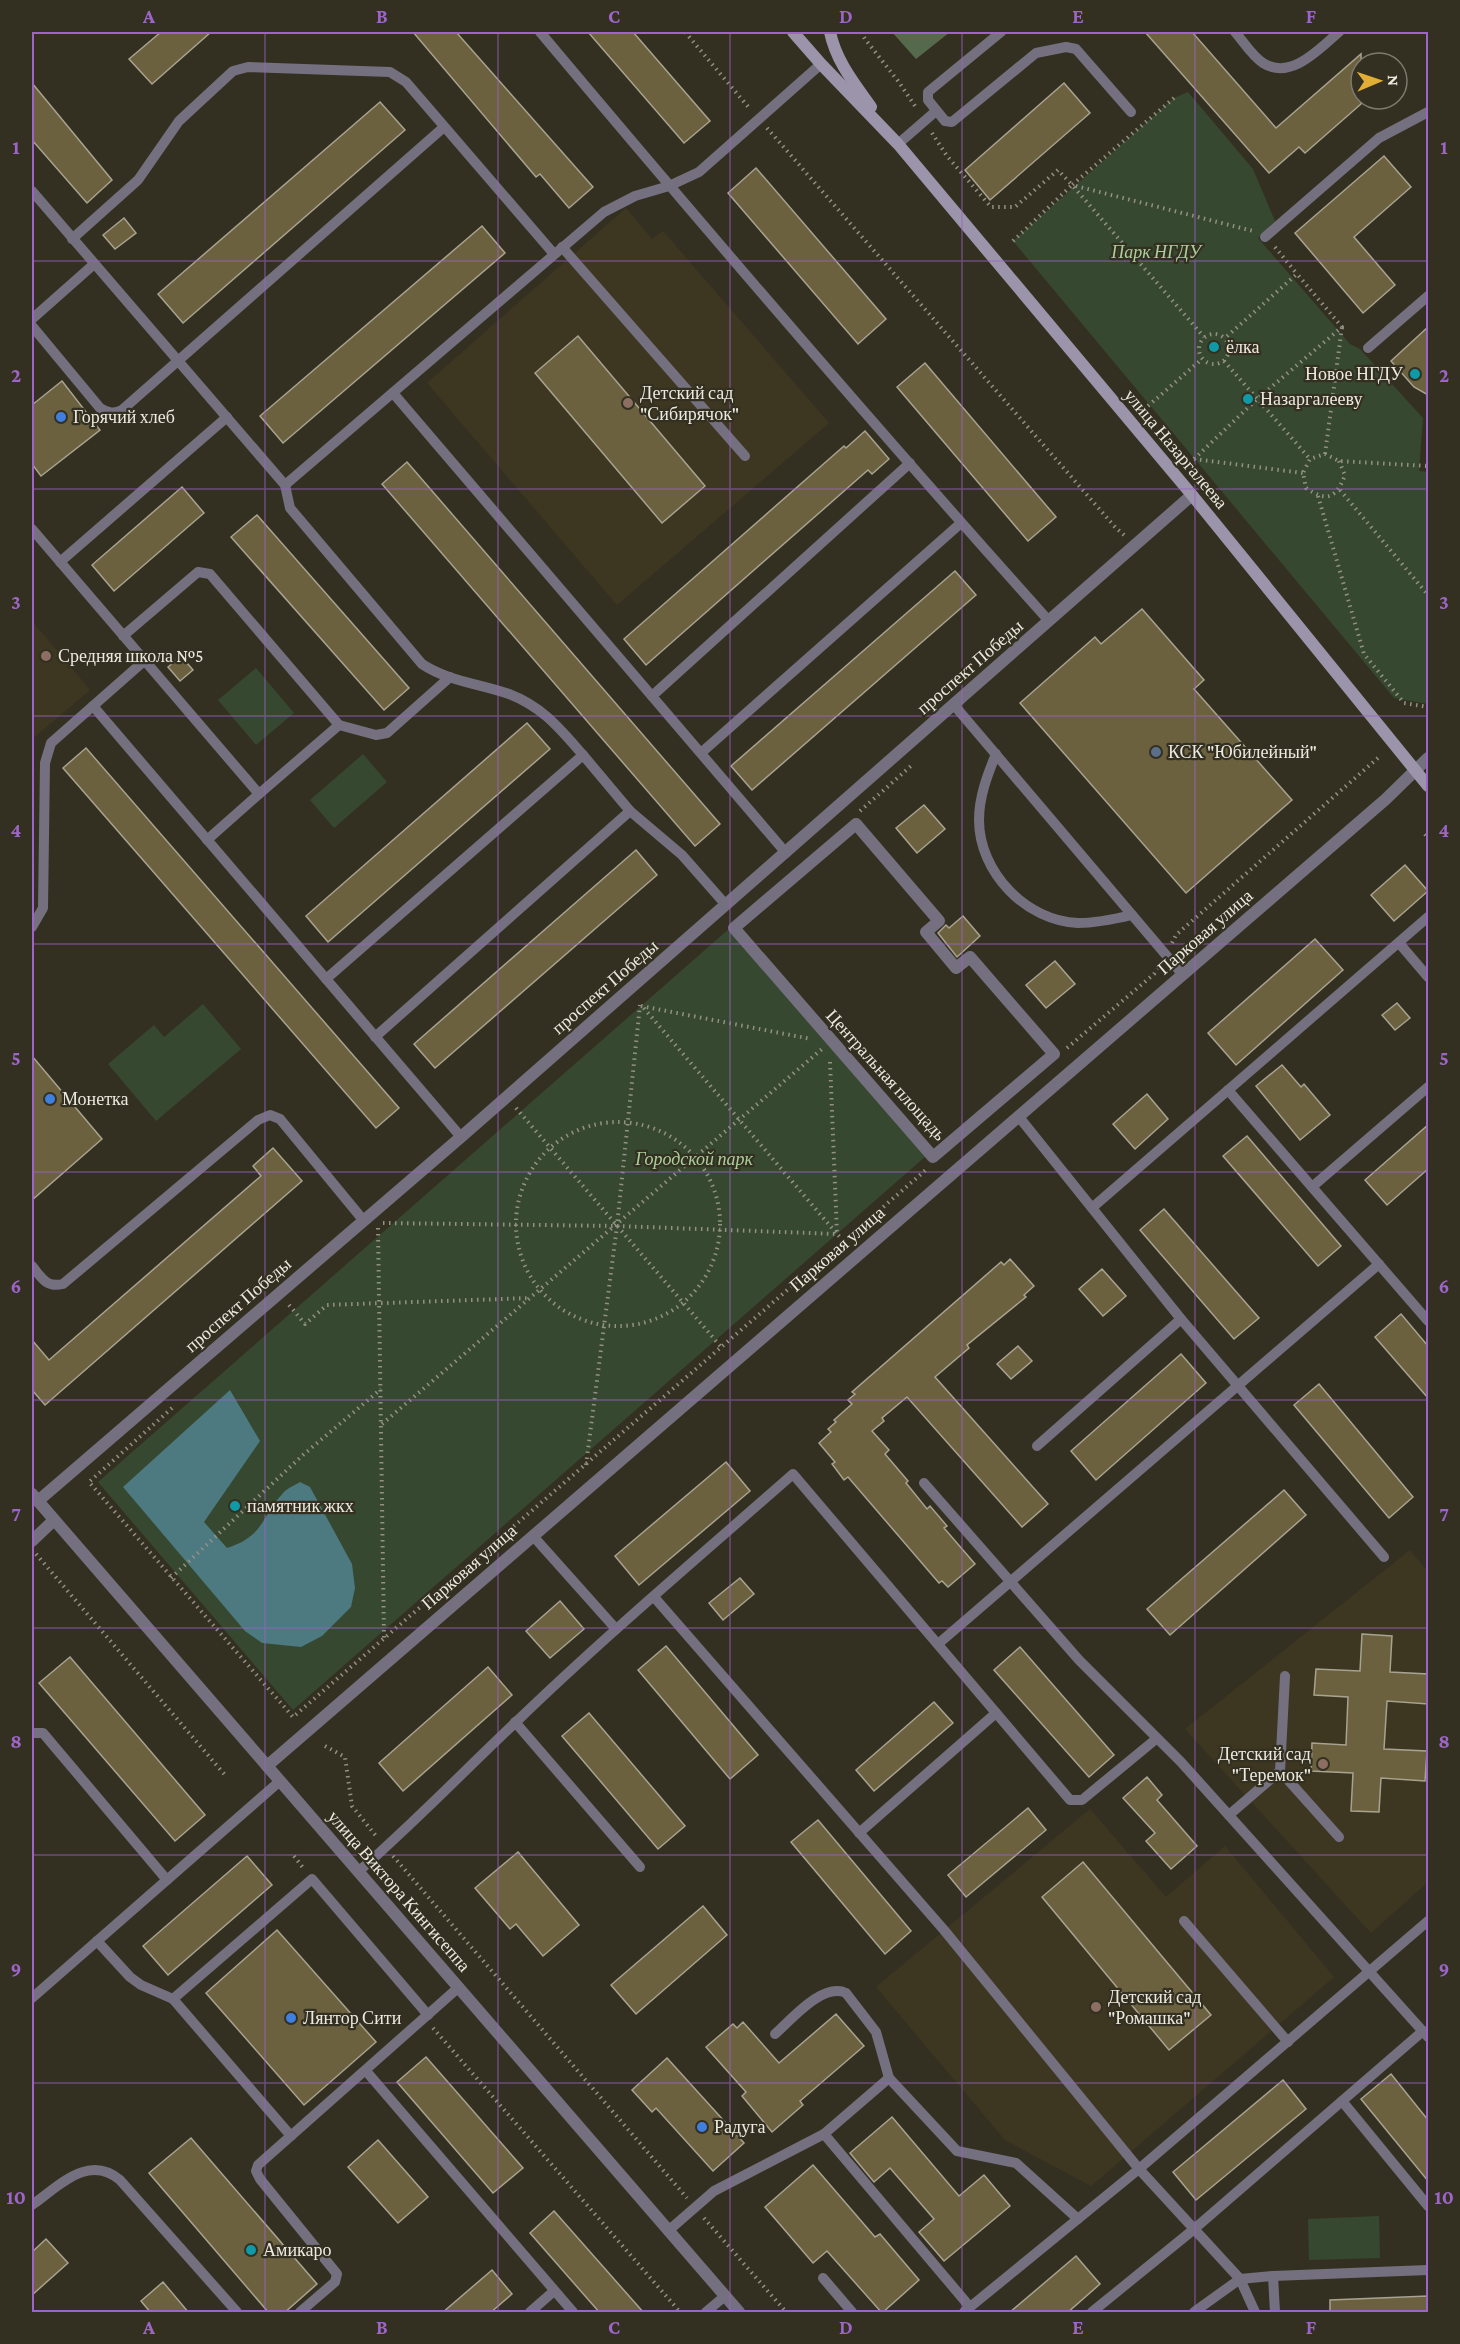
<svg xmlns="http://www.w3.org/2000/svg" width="1460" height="2344" font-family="'Crimson Pro',serif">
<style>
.built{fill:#3d3721}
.green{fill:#36482f}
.forest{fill:#556a4d}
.water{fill:#4c7a80}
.building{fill:#6b613f;stroke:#a8a290;stroke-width:1.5}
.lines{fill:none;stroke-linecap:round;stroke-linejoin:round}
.path{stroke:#949184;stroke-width:4;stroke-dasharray:1.5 4.5;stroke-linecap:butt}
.service{stroke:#74707f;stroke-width:10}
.pedestrian{stroke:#74707f;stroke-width:12}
.minor{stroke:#74707f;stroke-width:12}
.tertiary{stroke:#74707f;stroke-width:12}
.secondary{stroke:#9b94ab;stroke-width:12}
.grid{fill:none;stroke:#9d65c9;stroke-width:1.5;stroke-opacity:0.55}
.culture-dot{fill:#0f9aa8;stroke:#343021;stroke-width:2}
.education-dot{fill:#8d6e63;stroke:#343021;stroke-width:2}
.shop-dot{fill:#3f7fe0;stroke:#343021;stroke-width:2}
.service-dot{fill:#5c6f8a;stroke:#343021;stroke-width:2}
.labels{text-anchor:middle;stroke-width:4.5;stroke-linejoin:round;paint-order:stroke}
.park-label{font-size:18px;font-style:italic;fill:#aacf9b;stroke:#343021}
.poi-label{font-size:18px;fill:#ece9df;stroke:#343021;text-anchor:start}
.street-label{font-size:18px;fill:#ece9df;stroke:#343021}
.neatline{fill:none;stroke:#9d65c9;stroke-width:2}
.grid-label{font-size:20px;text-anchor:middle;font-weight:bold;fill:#9d65c9}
</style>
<rect width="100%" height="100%" fill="#343021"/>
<g class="built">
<polygon points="626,208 652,239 663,231 829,423 617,605 427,383"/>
<polygon points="32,621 90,690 32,739"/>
<polygon points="1410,1550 1428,1572 1428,1882 1371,1933 1185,1729"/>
<polygon points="1090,1809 1166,1897 1225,1846 1334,1977 1091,2186 1005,2140 876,1987"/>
</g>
<g class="green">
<polygon points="1188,92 1253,169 1275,221 1258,238 1350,344 1360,349 1423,418 1419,471 1428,472 1428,704 1394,698 1013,241 1174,98"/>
<polygon points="256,668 294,713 256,745 218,700"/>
<polygon points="363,754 387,782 334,828 310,800"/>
<polygon points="730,928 926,1156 293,1710 98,1482"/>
<polygon points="203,1004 241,1049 156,1121 108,1064 154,1025 164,1037"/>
<polygon points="1379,2216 1380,2258 1309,2260 1308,2219"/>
</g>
<polygon class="forest" points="892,32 950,32 916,59"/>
<path class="water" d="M230 1390 260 1441 204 1522 227 1548C265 1536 261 1516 284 1492 288 1488 295 1485 300 1482L310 1487 352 1564 355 1588 351 1607 322 1636 301 1647 262 1643 245 1631 123 1487Z"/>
<g class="building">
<polygon points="161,32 211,32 152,84 129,59"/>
<polygon points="413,32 456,32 593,187 569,208 540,174 536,177"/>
<polygon points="588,32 633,32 710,121 684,143"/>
<polygon points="1145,32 1192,32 1276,128 1361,54 1361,104 1305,153 1299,147 1269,173"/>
<polygon points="32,83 112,180 87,203 32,140"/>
<polygon points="1064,83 1090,113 990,200 965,170"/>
<polygon points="380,102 405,130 183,323 158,294"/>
<polygon points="1384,156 1411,187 1354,237 1395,285 1363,313 1295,233"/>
<polygon points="756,168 886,319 858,344 728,193"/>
<polygon points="124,218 136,233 115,249 103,235"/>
<polygon points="482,226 505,253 283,443 260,416"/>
<polygon points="1428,327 1428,395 1414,387 1391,361"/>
<polygon points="578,336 705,486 662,523 535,373"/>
<polygon points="925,363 1056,517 1028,541 897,387"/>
<polygon points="62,381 100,430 41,476 32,464 32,405"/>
<polygon points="865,431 889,459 872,474 868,470 646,665 624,639 844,446 846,448"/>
<polygon points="407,462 720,824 695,846 382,484"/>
<polygon points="182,487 204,513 114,591 92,565"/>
<polygon points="257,515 409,688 384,710 231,537"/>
<polygon points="955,571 976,595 752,790 731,766"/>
<polygon points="1142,609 1204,680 1194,689 1292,800 1186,893 1020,703 1095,637 1101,644"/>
<polygon points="181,656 193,670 180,681 168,667"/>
<polygon points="527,723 550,749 328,942 306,916"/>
<polygon points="86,748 399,1108 376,1128 63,768"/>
<polygon points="924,805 945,829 917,853 896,828"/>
<polygon points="636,850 657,875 435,1068 414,1044"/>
<polygon points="1405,865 1428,891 1394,921 1371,895"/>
<polygon points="963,916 980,936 957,957 938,933 946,925 949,928"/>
<polygon points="1315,939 1343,970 1236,1065 1208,1033"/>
<polygon points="1055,961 1075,984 1046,1008 1026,985"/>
<polygon points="1397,1003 1410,1018 1395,1030 1382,1015"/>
<polygon points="32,1056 102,1139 32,1200"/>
<polygon points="1282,1065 1301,1087 1304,1084 1330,1115 1300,1140 1256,1086"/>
<polygon points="1147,1094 1168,1119 1135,1149 1113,1124"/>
<polygon points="1428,1125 1428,1169 1387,1205 1365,1180"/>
<polygon points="1247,1136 1341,1246 1318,1266 1223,1156"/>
<polygon points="273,1148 302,1181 45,1405 32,1390 32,1340 49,1360 261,1176 253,1166"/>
<polygon points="1164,1209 1259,1318 1234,1339 1140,1230"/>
<polygon points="1010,1259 1034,1286 1024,1295 1026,1297 967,1345 969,1348 935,1377 1048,1504 1022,1527 907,1397 882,1418 884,1421 872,1431 889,1450 885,1454 908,1481 906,1483 927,1509 930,1506 947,1526 944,1528 975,1564 948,1587 942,1581 939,1583 848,1477 844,1480 832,1464 835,1462 819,1443 831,1432 828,1429 836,1422 834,1420 852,1404 848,1400 855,1394 852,1392 1001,1262 1004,1265"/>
<polygon points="1102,1269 1126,1296 1103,1316 1079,1289"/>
<polygon points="1401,1314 1428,1346 1428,1398 1375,1337"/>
<polygon points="1018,1346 1032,1361 1011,1379 997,1364"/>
<polygon points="1181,1354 1206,1383 1096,1480 1071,1451"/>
<polygon points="1319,1384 1413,1497 1389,1518 1294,1405"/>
<polygon points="726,1462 750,1491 639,1585 615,1556"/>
<polygon points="1284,1490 1306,1515 1170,1635 1147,1609"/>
<polygon points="740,1578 754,1594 723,1620 709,1603"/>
<polygon points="560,1601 584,1629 550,1658 526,1631"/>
<polygon points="1362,1634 1392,1636 1390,1672 1428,1674 1428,1704 1387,1701 1384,1749 1427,1751 1425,1781 1381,1778 1379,1812 1351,1811 1353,1773 1311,1771 1312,1743 1346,1745 1348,1697 1314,1695 1316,1669 1360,1671"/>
<polygon points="666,1646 758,1755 730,1779 638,1670"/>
<polygon points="1020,1647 1114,1755 1089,1777 994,1670"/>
<polygon points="70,1657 205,1815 175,1841 39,1683"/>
<polygon points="488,1667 512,1695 403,1791 379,1763"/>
<polygon points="934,1702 953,1723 874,1791 856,1770"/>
<polygon points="589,1713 685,1826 658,1849 562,1736"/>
<polygon points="1147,1777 1162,1795 1157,1800 1197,1846 1171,1869 1146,1841 1155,1833 1123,1798"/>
<polygon points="1028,1808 1046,1830 966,1897 948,1875"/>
<polygon points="818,1820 911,1931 885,1954 791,1842"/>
<polygon points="518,1852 579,1925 543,1956 516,1924 510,1929 475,1888"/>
<polygon points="247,1856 272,1885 168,1975 143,1946"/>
<polygon points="1083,1862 1211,2015 1169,2050 1042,1897"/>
<polygon points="703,1906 727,1935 636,2014 611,1985"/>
<polygon points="277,1930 376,2042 304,2105 206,1993"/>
<polygon points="836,2014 864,2046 800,2101 803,2105 772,2132 742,2096 746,2092 706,2047 733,2024 737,2028 743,2022 779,2063"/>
<polygon points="426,2057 523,2168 493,2193 397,2082"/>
<polygon points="667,2058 744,2143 713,2171 656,2108 652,2112 632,2090"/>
<polygon points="1391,2074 1428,2120 1428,2181 1361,2099"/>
<polygon points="1283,2080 1306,2109 1196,2200 1173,2172"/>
<polygon points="892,2117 959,2196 984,2175 1010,2206 944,2261 919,2232 934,2219 890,2168 874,2182 850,2153"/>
<polygon points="191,2138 317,2284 284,2313 269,2313 149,2173"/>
<polygon points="378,2140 428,2197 398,2223 348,2167"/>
<polygon points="813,2165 875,2237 880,2234 919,2280 882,2313 827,2251 813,2263 765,2207"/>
<polygon points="554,2211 644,2313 600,2313 530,2233"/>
<polygon points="46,2239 68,2263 32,2295 32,2252"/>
<polygon points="1076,2256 1100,2284 1067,2313 1009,2313"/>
<polygon points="492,2270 512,2294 490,2313 442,2313"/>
<polygon points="163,2282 189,2313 151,2313 141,2301"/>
<polygon points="1428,2296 1428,2313 1330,2313 1330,2300"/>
</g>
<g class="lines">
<g class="path">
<polyline points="685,32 750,109"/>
<polyline points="861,32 865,39 898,81 915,106"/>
<polyline points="1174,98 1072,185 1253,231"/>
<polyline points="767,128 1115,527 1124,535"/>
<polyline points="932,133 947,156 991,207 1015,207 1058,170 1072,185"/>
<polyline points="1013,241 1072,185 1204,337"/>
<polyline points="1275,247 1297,274"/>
<circle cx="1214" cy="349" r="15"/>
<polyline points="1224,361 1310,459"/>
<polyline points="1148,406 1202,359"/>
<polyline points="1325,454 1342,327"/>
<polyline points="1194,459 1256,400 1342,327 1297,274 1225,338"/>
<polyline points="1194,459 1303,473"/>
<path d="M1339 461 1345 475C1336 499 1326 502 1306 488L1303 473 1310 459 1325 454 1339 461 1428 466"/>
<polyline points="1340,490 1428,595"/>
<polyline points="1318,496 1364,654 1404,703 1428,707"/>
<polyline points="860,811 911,766"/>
<polyline points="1425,834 1428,838"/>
<polyline points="1172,943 1176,935 1379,757"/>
<polyline points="641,1006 811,1039"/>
<polyline points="1067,1048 1154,974 1159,965"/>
<polyline points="830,1062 837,1234 844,1241 927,1169"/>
<polyline points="516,1108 722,1348"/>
<circle cx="618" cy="1224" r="102"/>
<polyline points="383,1223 617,1226 837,1234 642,1006"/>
<polyline points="378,1228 384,1638"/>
<polyline points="289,1305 305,1324 327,1305 531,1298"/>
<polyline points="172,1408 89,1482 293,1717 844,1241"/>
<polyline points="382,1424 822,1049"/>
<polyline points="586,1465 617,1226 640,1005"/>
<polyline points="36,1554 225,1775"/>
<polyline points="171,1578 303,1455 381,1389"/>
<polyline points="325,1746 345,1757 352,1806 376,1836"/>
<polyline points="294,1856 304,1869"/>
<polyline points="393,1856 687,2198"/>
<polyline points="433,2028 680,2312"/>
<polyline points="704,2218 786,2312"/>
</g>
<g class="service">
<path d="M540 32C707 231 876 428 1049 621"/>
<polyline points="1001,32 928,92 928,100 945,121 952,122 1036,53 1066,47 1076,49 1131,112"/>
<path d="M1235 32C1243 41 1252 56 1263 63 1291 81 1320 48 1339 32"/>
<polyline points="898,144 936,111"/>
<path d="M32 191 285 485 290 508 422 664C447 681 481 684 509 694 543 707 560 729 583 755"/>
<polyline points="1265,237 1379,138 1428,112"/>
<polyline points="72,239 138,180 179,121 233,71 248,67 390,72 406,82 554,254"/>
<polyline points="562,247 745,456"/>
<polyline points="32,319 93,265"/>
<path d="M32 326 100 408C108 413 114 414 122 410L444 127"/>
<polyline points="1368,348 1428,296"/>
<polyline points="393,393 786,853"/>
<polyline points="285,485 604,212 635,196 669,186 699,172 821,64"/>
<polyline points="32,529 259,794 339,725 210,574 198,572 123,636"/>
<polyline points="60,562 227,417"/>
<polyline points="652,696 910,463"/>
<polyline points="954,705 1183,975"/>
<polyline points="93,706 461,1137"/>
<polyline points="339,725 376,735 387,733 450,677"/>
<polyline points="701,753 961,523"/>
<path d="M996 754C987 776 979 797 979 820 979 872 1026 921 1078 923 1096 923 1115 919 1132 915"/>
<polyline points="630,811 682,855 726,905"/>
<polyline points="207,840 259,794"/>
<polyline points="32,927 43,908 45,763 51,743 144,661"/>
<polyline points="1399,943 1428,977"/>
<polyline points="326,979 583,755 630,811 375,1037"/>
<polyline points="1228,1090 1428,1321"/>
<polyline points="1019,1117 1181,1319 1384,1557"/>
<polyline points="1312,1187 1428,1087"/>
<polyline points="1093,1207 1428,917"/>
<path d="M32 1266C42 1278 46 1288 63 1284L258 1120 270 1115 280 1119 364 1221"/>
<polyline points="1037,1446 1181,1319"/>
<polyline points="924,1483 1079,1660 1181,1762 1428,2037"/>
<polyline points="533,1536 616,1629"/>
<polyline points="654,1597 944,1930 1139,2169 1240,2279 1255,2312"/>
<polyline points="938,1644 1379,1264"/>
<polyline points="515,1722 640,1867"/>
<polyline points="32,1733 43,1733 167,1880"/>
<polyline points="1280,1771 1339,1837"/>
<polyline points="1229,1815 1280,1771 1285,1676"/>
<polyline points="859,1833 996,1713"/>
<path d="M358 1872C413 1824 463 1772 516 1722 605 1636 700 1556 793 1474L1070 1800H1082L1156 1739"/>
<polyline points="1184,1921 1288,2042"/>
<polyline points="97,1941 130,1977 141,1985 173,1999 312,1879 428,2015"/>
<polyline points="32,1998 280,1781"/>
<polyline points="173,1999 291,2136"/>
<path d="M775 2034C792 2019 823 1982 846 1993L876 2032 889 2078"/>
<polyline points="366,2071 573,2312"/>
<polyline points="1342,2101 1428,2206"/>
<polyline points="824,2134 970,2307"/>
<path d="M32 2205C58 2187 88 2153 120 2180L237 2312"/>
<polyline points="668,2231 714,2191 824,2134 889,2078 957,2151 1016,2163 1078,2219"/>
<polyline points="1273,2276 1275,2312"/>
<polyline points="823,2278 852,2312"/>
<polyline points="300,2312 335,2282 337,2274 260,2179 256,2171 258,2165 459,1987"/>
<polyline points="530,2312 554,2291"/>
<polyline points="706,2312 725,2296"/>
<polyline points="964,2312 1139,2169 1428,1921"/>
<polyline points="1092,2312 1193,2230 1423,2031"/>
<polyline points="1194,2312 1240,2279 1273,2276 1428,2270"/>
</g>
<polygon class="pedestrian" points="856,824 939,921 926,932 956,968 970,957 1054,1054 933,1157 734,928"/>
<polyline class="minor" points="38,1501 461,1137 1192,495"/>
<g class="tertiary">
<polyline points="32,1494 739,2312"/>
<polyline points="32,1541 54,1520"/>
<polyline points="267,1766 1386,799 1428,758"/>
</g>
<g class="secondary">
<polyline points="793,32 821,64 898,144 1192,495 1428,786"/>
<path d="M830 32C836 61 854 83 871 107"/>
</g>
</g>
<path class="grid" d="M265 32V2312M498 32V2312M730 32V2312M962 32V2312M1195 32V2312M32 261H1428M32 489H1428M32 716H1428M32 944H1428M32 1172H1428M32 1400H1428M32 1628H1428M32 1855H1428M32 2083H1428"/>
<g class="culture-dot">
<circle cx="1214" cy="347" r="6"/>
<circle cx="1415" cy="374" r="6"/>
<circle cx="1248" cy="399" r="6"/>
<circle cx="235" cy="1506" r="6"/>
<circle cx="251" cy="2250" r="6"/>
</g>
<g class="education-dot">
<circle cx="628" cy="403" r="6"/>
<circle cx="46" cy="656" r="6"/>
<circle cx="1323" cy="1764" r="6"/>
<circle cx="1096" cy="2007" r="6"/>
</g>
<g class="shop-dot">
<circle cx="61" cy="417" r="6"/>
<circle cx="50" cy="1099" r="6"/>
<circle cx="291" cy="2018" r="6"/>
<circle cx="702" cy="2127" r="6"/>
</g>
<circle class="service-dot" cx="1156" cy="752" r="6"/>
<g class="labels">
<g class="park-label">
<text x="1156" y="258">Парк НГДУ</text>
<text x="694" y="1165">Городской парк</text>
</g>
<g class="poi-label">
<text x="1226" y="353">ёлка</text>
<text x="1403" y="380" text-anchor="end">Новое НГДУ</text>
<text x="640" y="399">Детский сад<tspan x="640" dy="21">"Сибирячок"</tspan></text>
<text x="1260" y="405">Назаргалееву</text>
<text x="73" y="423">Горячий хлеб</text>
<text x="58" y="662">Средняя школа №5</text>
<text x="1168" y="758">КСК "Юбилейный"</text>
<text x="62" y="1105">Монетка</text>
<text x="247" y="1512">памятник жкх</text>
<text x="1311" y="1760" text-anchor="end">Детский сад<tspan x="1311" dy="21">"Теремок"</tspan></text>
<text x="1108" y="2003">Детский сад<tspan x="1108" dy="21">"Ромашка"</tspan></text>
<text x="303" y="2024">Лянтор Сити</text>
<text x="714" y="2133">Радуга</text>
<text x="263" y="2256">Амикаро</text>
</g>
<g class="street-label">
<text transform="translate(1176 449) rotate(50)" y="6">улица Назаргалеева</text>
<text transform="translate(970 667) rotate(-41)" y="6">проспект Победы</text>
<text transform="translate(1205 932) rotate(-41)" y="6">Парковая улица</text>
<text transform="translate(605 987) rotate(-41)" y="6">проспект Победы</text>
<text transform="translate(886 1075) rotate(48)" y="6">Центральная площадь</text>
<text transform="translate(837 1249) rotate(-41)" y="6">Парковая улица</text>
<text transform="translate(238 1305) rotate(-41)" y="6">проспект Победы</text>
<text transform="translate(469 1567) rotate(-41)" y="6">Парковая улица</text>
<text transform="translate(399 1891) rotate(49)" y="6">улица Виктора Кингисеппа</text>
</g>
</g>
<rect width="1460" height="2344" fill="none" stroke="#343021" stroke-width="66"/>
<g transform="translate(1379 81) rotate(88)"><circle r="28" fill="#343021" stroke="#7e7a6d" stroke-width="1.5"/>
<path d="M0-4.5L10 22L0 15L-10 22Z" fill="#e3ae35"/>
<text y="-9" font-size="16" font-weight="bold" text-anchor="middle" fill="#ece9df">N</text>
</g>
<rect x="33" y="33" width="1394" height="2278" class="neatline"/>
<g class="grid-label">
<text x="149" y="23">A</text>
<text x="382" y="23">B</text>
<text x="614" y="23">C</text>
<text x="846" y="23">D</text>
<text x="1078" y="23">E</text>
<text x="1311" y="23">F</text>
<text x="16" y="154">1</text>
<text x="1444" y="154">1</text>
<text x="16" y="382">2</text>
<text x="1444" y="382">2</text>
<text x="16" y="609">3</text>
<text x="1444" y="609">3</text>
<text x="16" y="837">4</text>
<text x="1444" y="837">4</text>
<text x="16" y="1065">5</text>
<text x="1444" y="1065">5</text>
<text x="16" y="1293">6</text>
<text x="1444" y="1293">6</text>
<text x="16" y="1521">7</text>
<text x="1444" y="1521">7</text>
<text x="16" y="1748">8</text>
<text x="1444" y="1748">8</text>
<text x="16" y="1976">9</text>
<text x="1444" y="1976">9</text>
<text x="16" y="2204">10</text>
<text x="1444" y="2204">10</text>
<text x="149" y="2334">A</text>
<text x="382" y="2334">B</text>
<text x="614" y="2334">C</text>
<text x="846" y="2334">D</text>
<text x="1078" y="2334">E</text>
<text x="1311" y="2334">F</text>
</g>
</svg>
